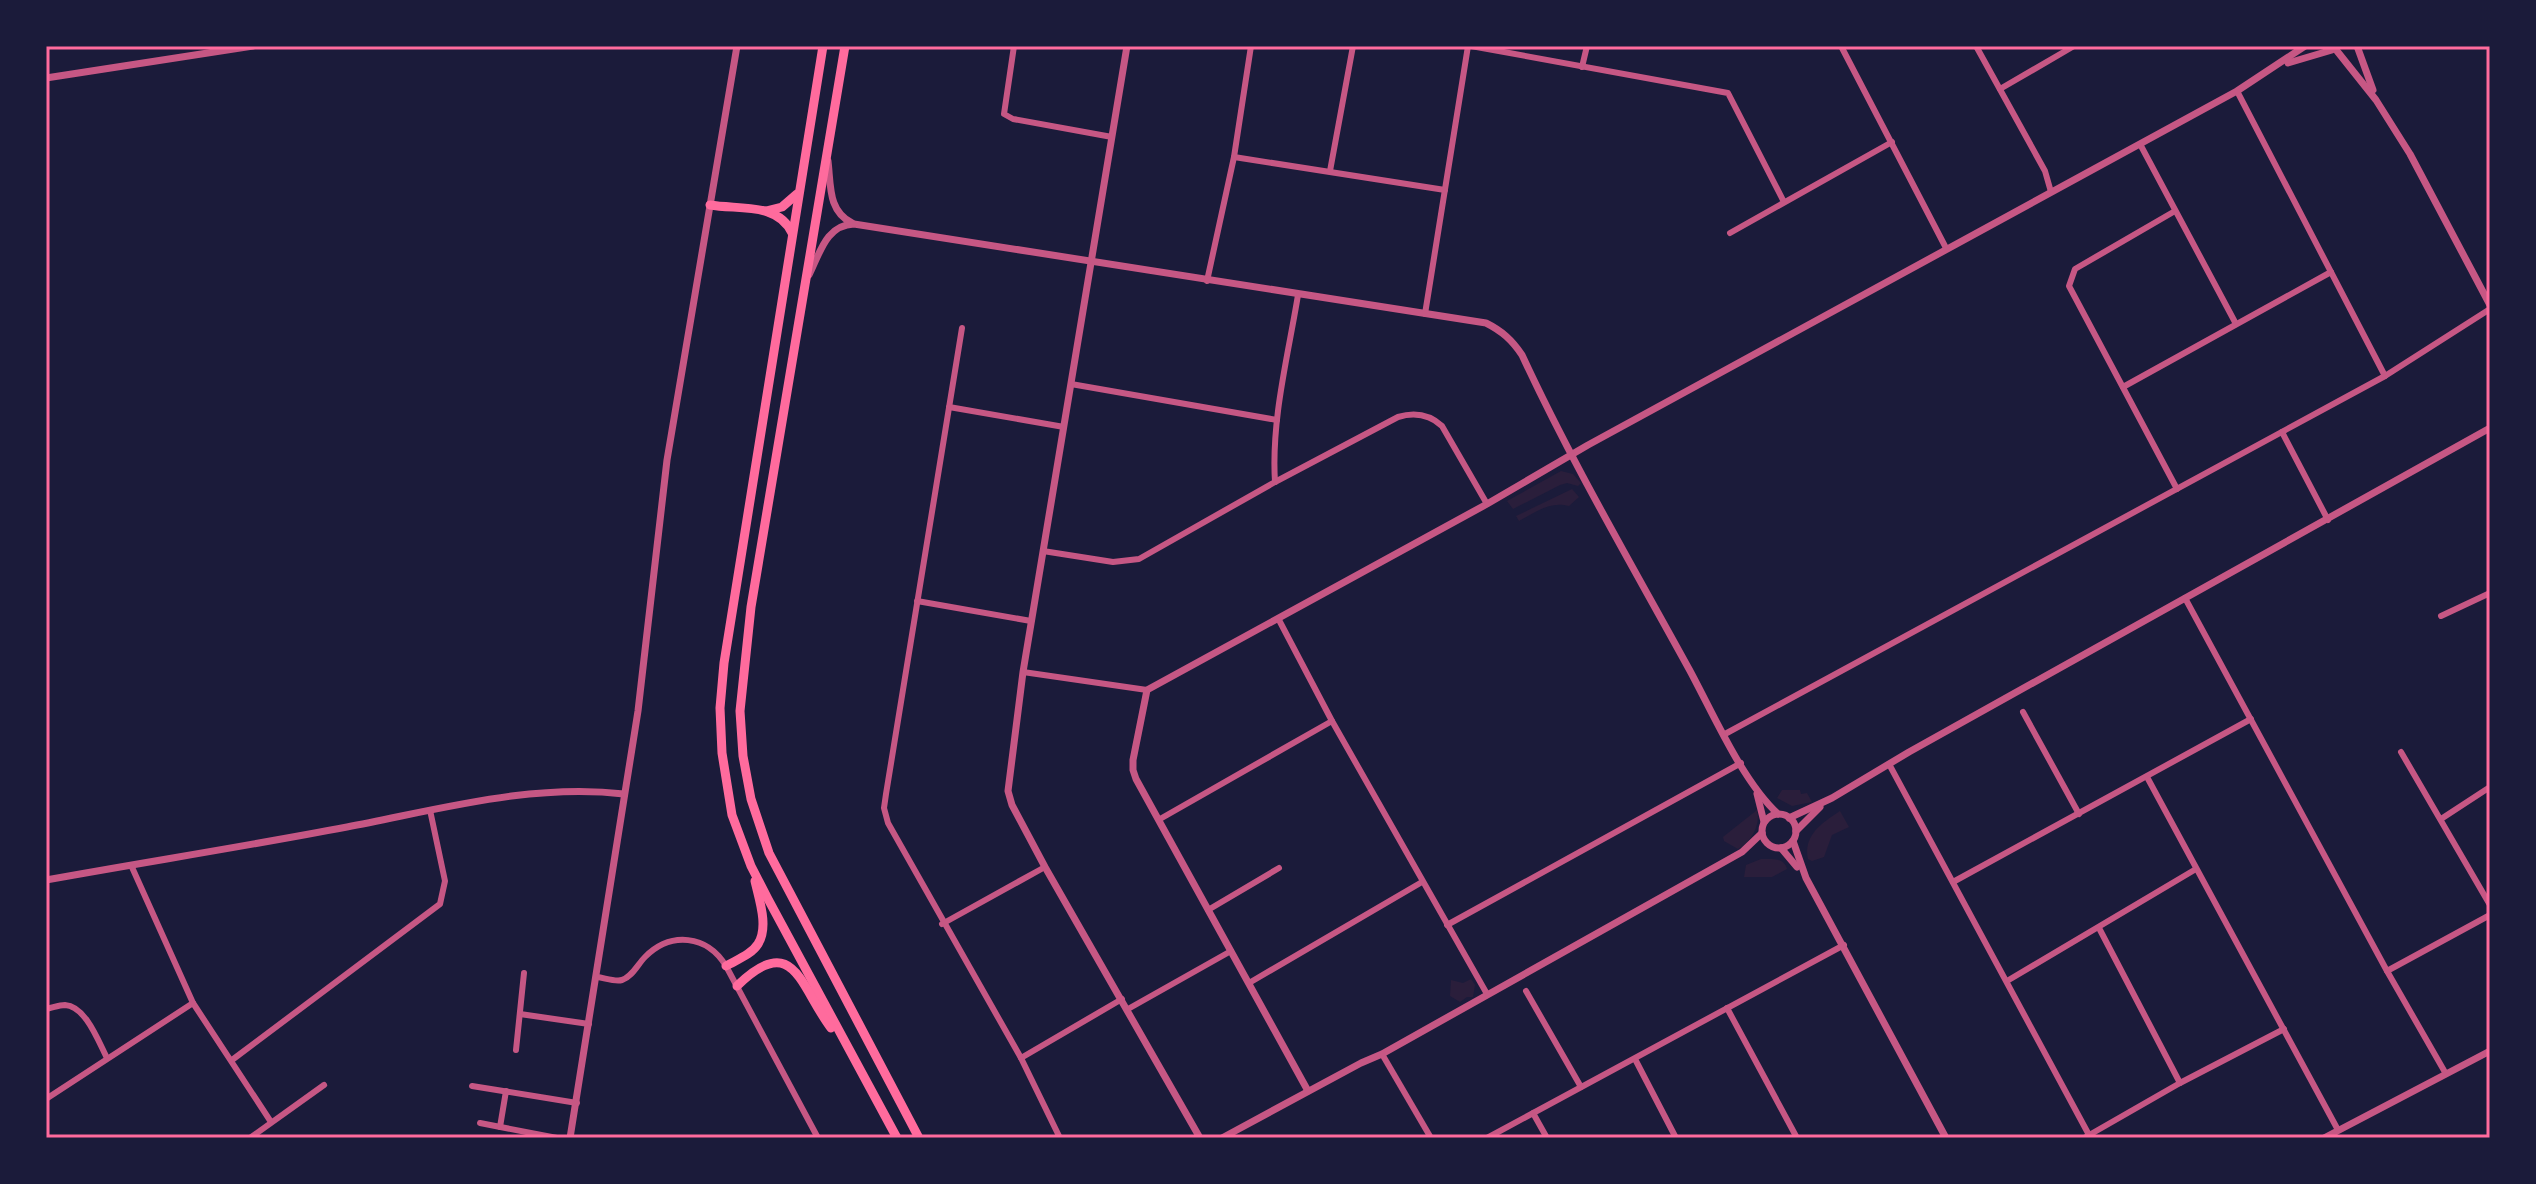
<svg xmlns="http://www.w3.org/2000/svg" width="2536" height="1184" font-family="Karla,sans-serif">
<style>
.green{fill:#2a1e3b}
.lines{fill:none;stroke-linecap:round;stroke-linejoin:round}
.minor{stroke:#c65784;stroke-width:6}
.tertiary{stroke:#c65784;stroke-width:7}
.primary{stroke:#ff6b9d;stroke-width:9}
.neatline{fill:none;stroke:#ff6b9d;stroke-width:3}
</style>
<rect width="100%" height="100%" fill="#1b1b3a"/>
<g class="green">
<polygon points="1561,471 1573,474 1581,483 1578,486 1567,483 1560,485 1513,509 1507,501"/>
<path d="M1572 489 1579 497 1569 506C1549 501 1536 512 1519 521L1516 516Z"/>
<polygon points="1782,790 1800,790 1801,794 1807,793 1812,802 1792,806 1777,798"/>
<path d="M1757 810C1761 825 1751 842 1738 849L1724 841 1723 837Z"/>
<path d="M1840 811 1849 827 1832 835 1824 857 1812 861 1808 859C1803 835 1822 823 1840 811Z"/>
<path d="M1761 859C1771 859 1784 857 1787 869L1772 877H1744L1746 865Z"/>
<polygon points="1471,979 1475,985 1473,997 1467,997 1460,1002 1450,996 1451,980 1463,983"/>
</g>
<g class="lines">
<g class="minor">
<polyline points="1014,46 1004,114 1013,119 1112,137"/>
<polyline points="1471,46 1728,93 1784,202"/>
<polyline points="1841,46 1946,248"/>
<polyline points="1976,46 2045,171 2051,192"/>
<polyline points="1582,67 1587,46"/>
<polyline points="2000,89 2074,46"/>
<polyline points="2237,91 2385,376"/>
<polyline points="2140,144 2236,324"/>
<polyline points="1234,157 1445,190"/>
<polyline points="1330,171 1353,46"/>
<polyline points="2175,211 2075,269 2069,286 2177,489"/>
<polyline points="1730,233 1892,142"/>
<polyline points="1207,281 1234,157 1251,46"/>
<polyline points="1425,314 1468,46"/>
<polyline points="962,328 886,794 884,808 888,823 1021,1058 1059,1136"/>
<polyline points="1071,384 1277,420"/>
<polyline points="2123,387 2331,272"/>
<polyline points="949,407 1064,427"/>
<polyline points="2282,432 2328,520"/>
<path d="M1275 482C1271 420 1288 356 1298 295"/>
<path d="M1043 551 1113 562 1139 559 1275 482 1398 417C1415 412 1429 414 1442 426L1487 504"/>
<polyline points="2185,598 2387,971 2446,1074"/>
<polyline points="917,601 1031,621"/>
<polyline points="2441,616 2490,593"/>
<polyline points="1279,620 1332,721 1487,994"/>
<polyline points="1023,672 1147,690"/>
<polyline points="2023,712 2079,814"/>
<polyline points="1725,734 2385,376 2490,309"/>
<polyline points="2401,752 2490,905"/>
<polyline points="1889,764 2089,1135"/>
<polyline points="2147,777 2338,1130"/>
<polyline points="1160,819 1332,721"/>
<polyline points="2441,819 2490,787"/>
<polyline points="131,865 193,1003 271,1122"/>
<polyline points="1953,882 2251,719"/>
<polyline points="1208,910 1279,868"/>
<polyline points="942,924 1045,867"/>
<polyline points="1447,925 1741,763"/>
<polyline points="2099,928 2180,1083"/>
<polyline points="2387,971 2490,915"/>
<path d="M597 977C605 978 615 982 622 980 632 977 638 964 645 957 671 931 707 935 726 966L818 1138"/>
<polyline points="2007,981 2196,869"/>
<polyline points="1249,983 1422,882"/>
<polyline points="1526,991 1581,1087"/>
<polyline points="1727,1008 1797,1138"/>
<path d="M46 1009C52 1008 59 1005 65 1005 86 1006 99 1043 107 1058"/>
<polyline points="1128,1009 1231,951"/>
<polyline points="520,1014 589,1024"/>
<polyline points="516,1050 524,973"/>
<polyline points="1382,1054 1431,1138"/>
<polyline points="1021,1058 1122,999"/>
<polyline points="1635,1059 1676,1138"/>
<polyline points="232,1060 440,904 445,881 430,810"/>
<polyline points="472,1086 577,1103"/>
<polyline points="46,1099 193,1003"/>
<polyline points="1533,1113 1547,1138"/>
<polyline points="480,1123 557,1138"/>
<polyline points="500,1127 506,1091"/>
<polyline points="250,1138 324,1085"/>
<polyline points="1487,1138 1844,945"/>
<polyline points="2084,1138 2180,1083 2284,1029"/>
</g>
<g class="tertiary">
<polyline points="1127,46 1023,672 1008,791 1012,805 1045,867 1200,1138"/>
<polyline points="2357,46 2373,90"/>
<polyline points="2337,51 2376,100 2410,154 2490,305"/>
<polyline points="2288,63 2332,50"/>
<polyline points="46,78 253,46"/>
<path d="M828 161C831 186 828 211 852 223"/>
<path d="M809 275C820 253 826 225 854 224L1486 323C1502 331 1512 340 1522 355 1572 463 1632 565 1689 669 1713 713 1742 781 1778 814"/>
<polyline points="1757,794 1764,822"/>
<circle cx="1779" cy="831" r="17"/>
<polyline points="1789,818 1832,798 1909,752 2490,428"/>
<polyline points="1796,831 1820,807"/>
<polyline points="1793,841 1806,878 1946,1138"/>
<polyline points="1781,848 1797,867"/>
<path d="M46 880C146 862 247 846 347 827 437 810 531 783 624 794"/>
<polyline points="1308,1091 1136,779 1133,770 1133,760 1147,690 1487,504 1588,445 2237,91 2305,46"/>
<polyline points="570,1138 638,711 667,460 737,46"/>
<polyline points="1222,1138 1361,1063 1382,1054 1742,852 1762,833"/>
<polyline points="2324,1138 2490,1051"/>
</g>
<g class="primary">
<polyline points="823,46 724,663 720,708 722,753 732,815 751,866 768,899 897,1138"/>
<polyline points="845,46 751,607 740,711 743,756 751,799 769,853 919,1138"/>
<path d="M710 205C739 210 778 202 792 233"/>
<polyline points="766,211 782,207 797,194"/>
<path d="M726 966C736 960 751 955 758 944 769 927 759 899 755 881"/>
<path d="M737 986C794 930 800 987 831 1028"/>
</g>
</g>
<rect width="2536" height="1184" fill="none" stroke="#1b1b3a" stroke-width="96"/>
<rect x="48" y="48" width="2440" height="1088" class="neatline"/>
</svg>
